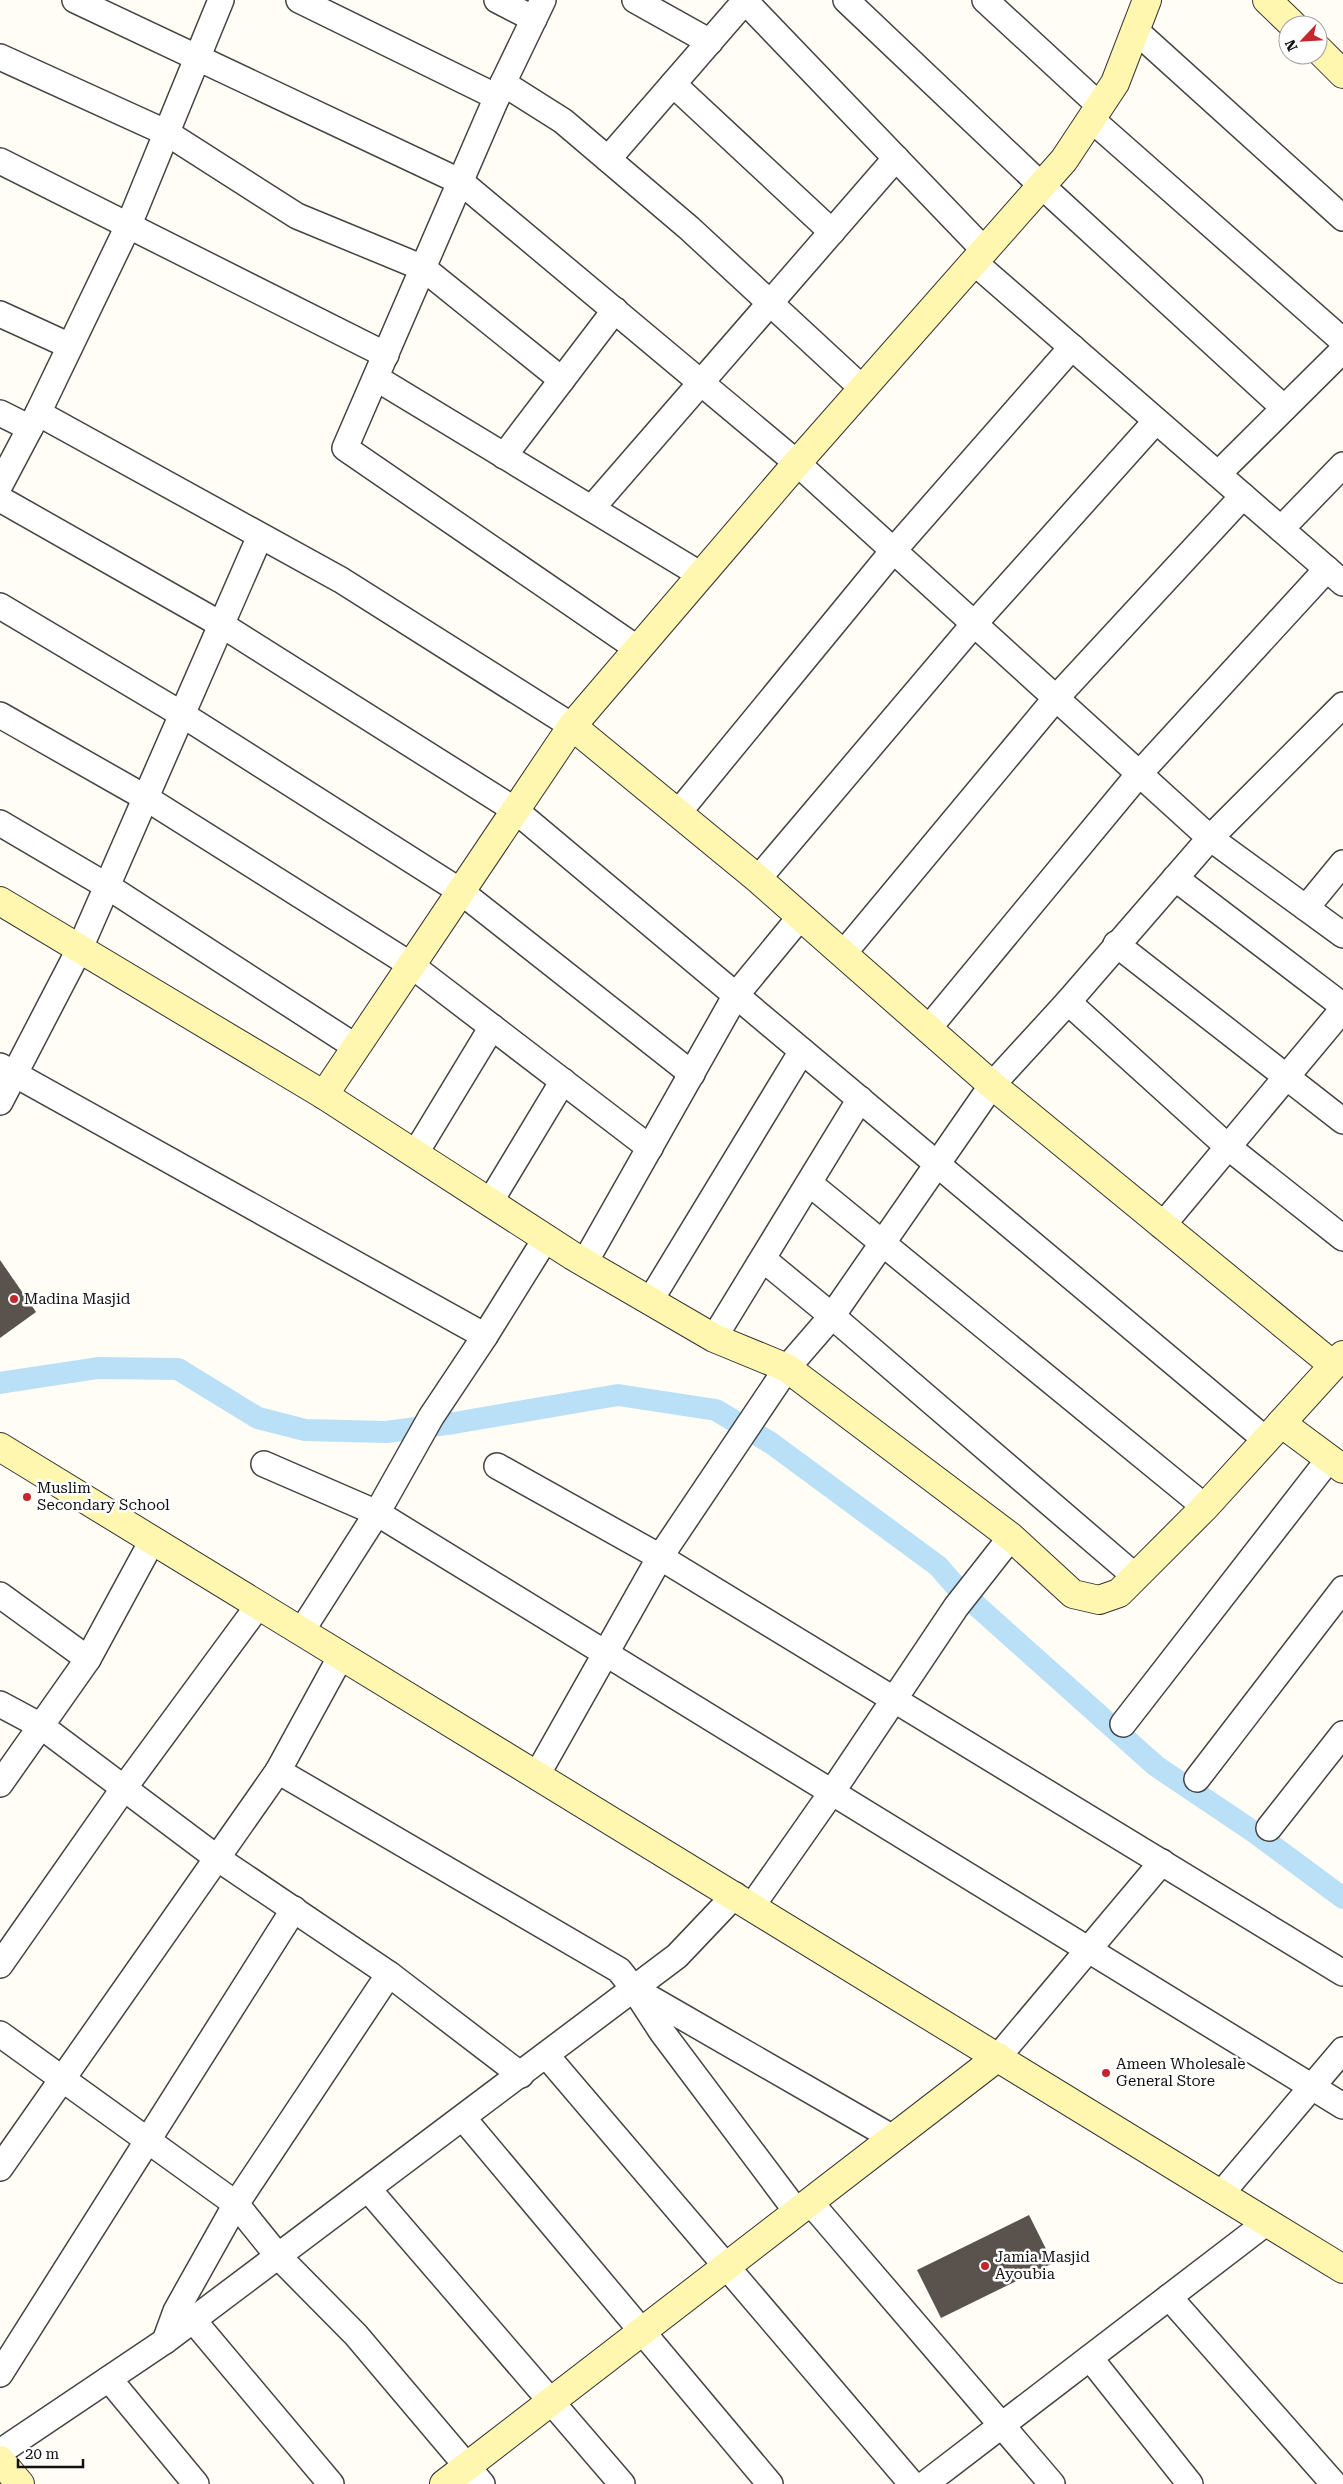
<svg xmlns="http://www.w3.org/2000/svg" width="1343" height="2484" font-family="'Roboto Serif',serif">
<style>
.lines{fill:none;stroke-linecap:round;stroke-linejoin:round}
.canal{stroke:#b9e0f7;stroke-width:22}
.building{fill:#5a524d}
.street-casing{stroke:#444;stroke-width:28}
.secondary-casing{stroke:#333;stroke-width:30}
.street{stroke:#fff;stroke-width:25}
.secondary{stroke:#fff6b0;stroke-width:28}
.poi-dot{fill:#c4262e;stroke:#fff;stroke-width:2}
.labels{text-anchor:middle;stroke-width:5;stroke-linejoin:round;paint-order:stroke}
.poi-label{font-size:15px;fill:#111;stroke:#fff;text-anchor:start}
</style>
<rect width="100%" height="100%" fill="#fffdf5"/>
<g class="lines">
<polyline class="canal" points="0,1383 98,1368 178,1369 258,1418 305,1430 386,1432 454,1423 618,1395 716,1410 771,1443 938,1566 959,1590 1156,1766 1254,1832 1343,1898"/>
</g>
<g class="building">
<polygon points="0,1260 36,1312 0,1338"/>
<polygon points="1029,2215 1053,2263 941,2318 917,2270"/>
</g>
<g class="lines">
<defs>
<g id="street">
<polyline points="75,0 461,182 797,463 1210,838 1343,935"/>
<polyline points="299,0 497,97"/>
<polyline points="497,0 534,19"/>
<polyline points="543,0 503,83 345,448 638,649"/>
<polyline points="635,0 710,42"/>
<polyline points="846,0 1042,186 1284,408"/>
<polyline points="985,0 1100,106"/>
<polyline points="1135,30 1343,218"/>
<polyline points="0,57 167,133 297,216 423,268 562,380"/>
<polyline points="503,83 563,121 689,228 863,389"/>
<polyline points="673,84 832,232"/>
<polyline points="1091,119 1343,341"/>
<polyline points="608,159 745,1 985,251"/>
<polyline points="0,161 386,355"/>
<polyline points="975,263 1343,583"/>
<polyline points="0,314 70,346"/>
<polyline points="376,378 701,575"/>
<polyline points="0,413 30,428"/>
<polyline points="38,413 341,580 572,726"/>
<polyline points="504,456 615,310"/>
<polyline points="1218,474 1343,350"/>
<polyline points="0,485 38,413 130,222 221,0"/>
<polyline points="0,499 222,625 515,810 1266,1440"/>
<polyline points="592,508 896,158"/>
<polyline points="1281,529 1343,465"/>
<polyline points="0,606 183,715 460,891 692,1074"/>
<polyline points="0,715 146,798 411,965 650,1148"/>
<polyline points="678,813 893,551 1072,347"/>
<polyline points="0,823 107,886 356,1047"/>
<polyline points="1175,878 1343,1006"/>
<polyline points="758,879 974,624 1156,421"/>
<polyline points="1306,908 1343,863"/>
<polyline points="1116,944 1343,1121"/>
<polyline points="843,954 1056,698 1243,496"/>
<polyline points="1068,1002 1228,1147 1343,1238"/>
<polyline points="928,1029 1139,774 1327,569"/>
<polyline points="0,1066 485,1336"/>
<polyline points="0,1102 80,948 260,536"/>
<polyline points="415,1154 492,1027"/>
<polyline points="809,1183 1205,1507"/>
<polyline points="490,1202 563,1081"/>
<polyline points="1162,1226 1343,1009"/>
<polyline points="763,1259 832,1316 1136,1577"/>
<polyline points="585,1262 736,995 801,916"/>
<polyline points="650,1301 802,1051"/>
<polyline points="714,1338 860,1099"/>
<polyline points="264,1464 377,1513 1343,2106"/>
<polyline points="497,1466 660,1557 1343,1973"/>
<polyline points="0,1595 88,1659"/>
<polyline points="301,1632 377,1513 431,1417 485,1336 546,1238"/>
<polyline points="341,1656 278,1771 619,1970 634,1989"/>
<polyline points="0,1704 41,1726 217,1858 389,1974 236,2204 176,2311 165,2341"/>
<polyline points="1123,1724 1329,1459"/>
<polyline points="537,1775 660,1557 787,1368 832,1316 992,1085 1068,1002 1210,838 1343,705"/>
<polyline points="1197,1779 1343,1589"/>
<polyline points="0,1784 88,1659 152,1541"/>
<polyline points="1269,1828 1343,1734"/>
<polyline points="752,1906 832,1792 956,1607 1011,1537"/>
<polyline points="0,1965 124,1788 258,1606"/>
<polyline points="389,1974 521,2075"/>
<polyline points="0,2034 236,2204 278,2256 356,2335 482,2484"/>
<polyline points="546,2055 912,2484"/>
<polyline points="998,2057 1162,1862"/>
<polyline points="463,2118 770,2484"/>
<polyline points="0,2168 278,1771"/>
<polyline points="368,2189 622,2484"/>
<polyline points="1221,2194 1343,2050"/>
<polyline points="810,2202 1052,2484"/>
<polyline points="797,2212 662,2032 634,1989 893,2138"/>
<polyline points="1169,2297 1334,2484"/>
<polyline points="193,2320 331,2484"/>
<polyline points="1090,2358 1190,2484"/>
<polyline points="0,2374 294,1909"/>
<polyline points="109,2379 196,2484"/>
<polyline points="0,2452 165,2341 677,1956 735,1895"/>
<polyline points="925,2484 1267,2222"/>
</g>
<g id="secondary">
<polyline points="1267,0 1293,25"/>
<polyline points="1318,49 1343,74"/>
<polyline points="572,726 758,879 992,1085 1333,1365"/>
<polyline points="0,901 324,1095 573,1256 714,1338 787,1368 1011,1537 1073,1594 1099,1600 1119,1593 1205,1507 1343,1355"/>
<polyline points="324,1095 572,726 797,463 1064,160 1115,83 1147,0"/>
<polyline points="1281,1423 1343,1469"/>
<polyline points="0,1447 1343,2269"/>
<polyline points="0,2460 20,2484"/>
<polyline points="444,2484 998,2057"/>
</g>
</defs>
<use href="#street" class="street-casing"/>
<use href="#secondary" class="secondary-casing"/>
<use href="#street" class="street"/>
<use href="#secondary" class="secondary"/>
</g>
<g class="poi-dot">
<circle cx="14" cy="1299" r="5"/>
<circle cx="27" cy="1497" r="5"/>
<circle cx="1106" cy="2073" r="5"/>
<circle cx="985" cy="2266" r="5"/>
</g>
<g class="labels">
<g class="poi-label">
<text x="24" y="1304">Madina Masjid</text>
<text x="37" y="1493">Muslim<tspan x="37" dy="17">Secondary School</tspan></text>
<text x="1116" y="2069">Ameen Wholesale<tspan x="1116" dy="17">General Store</tspan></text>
<text x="995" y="2262">Jamia Masjid<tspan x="995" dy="17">Ayoubia</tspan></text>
</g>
</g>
<g transform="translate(1303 40) rotate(245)"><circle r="24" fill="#ffffff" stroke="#a0a0a0"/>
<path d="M0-4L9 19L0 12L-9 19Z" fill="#c4262e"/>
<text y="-8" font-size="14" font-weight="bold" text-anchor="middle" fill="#111111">N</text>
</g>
<path d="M18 2459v8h65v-8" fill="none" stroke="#111111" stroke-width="2.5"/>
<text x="25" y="2459" font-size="15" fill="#111111" stroke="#ffffff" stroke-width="4" paint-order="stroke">20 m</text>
</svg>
